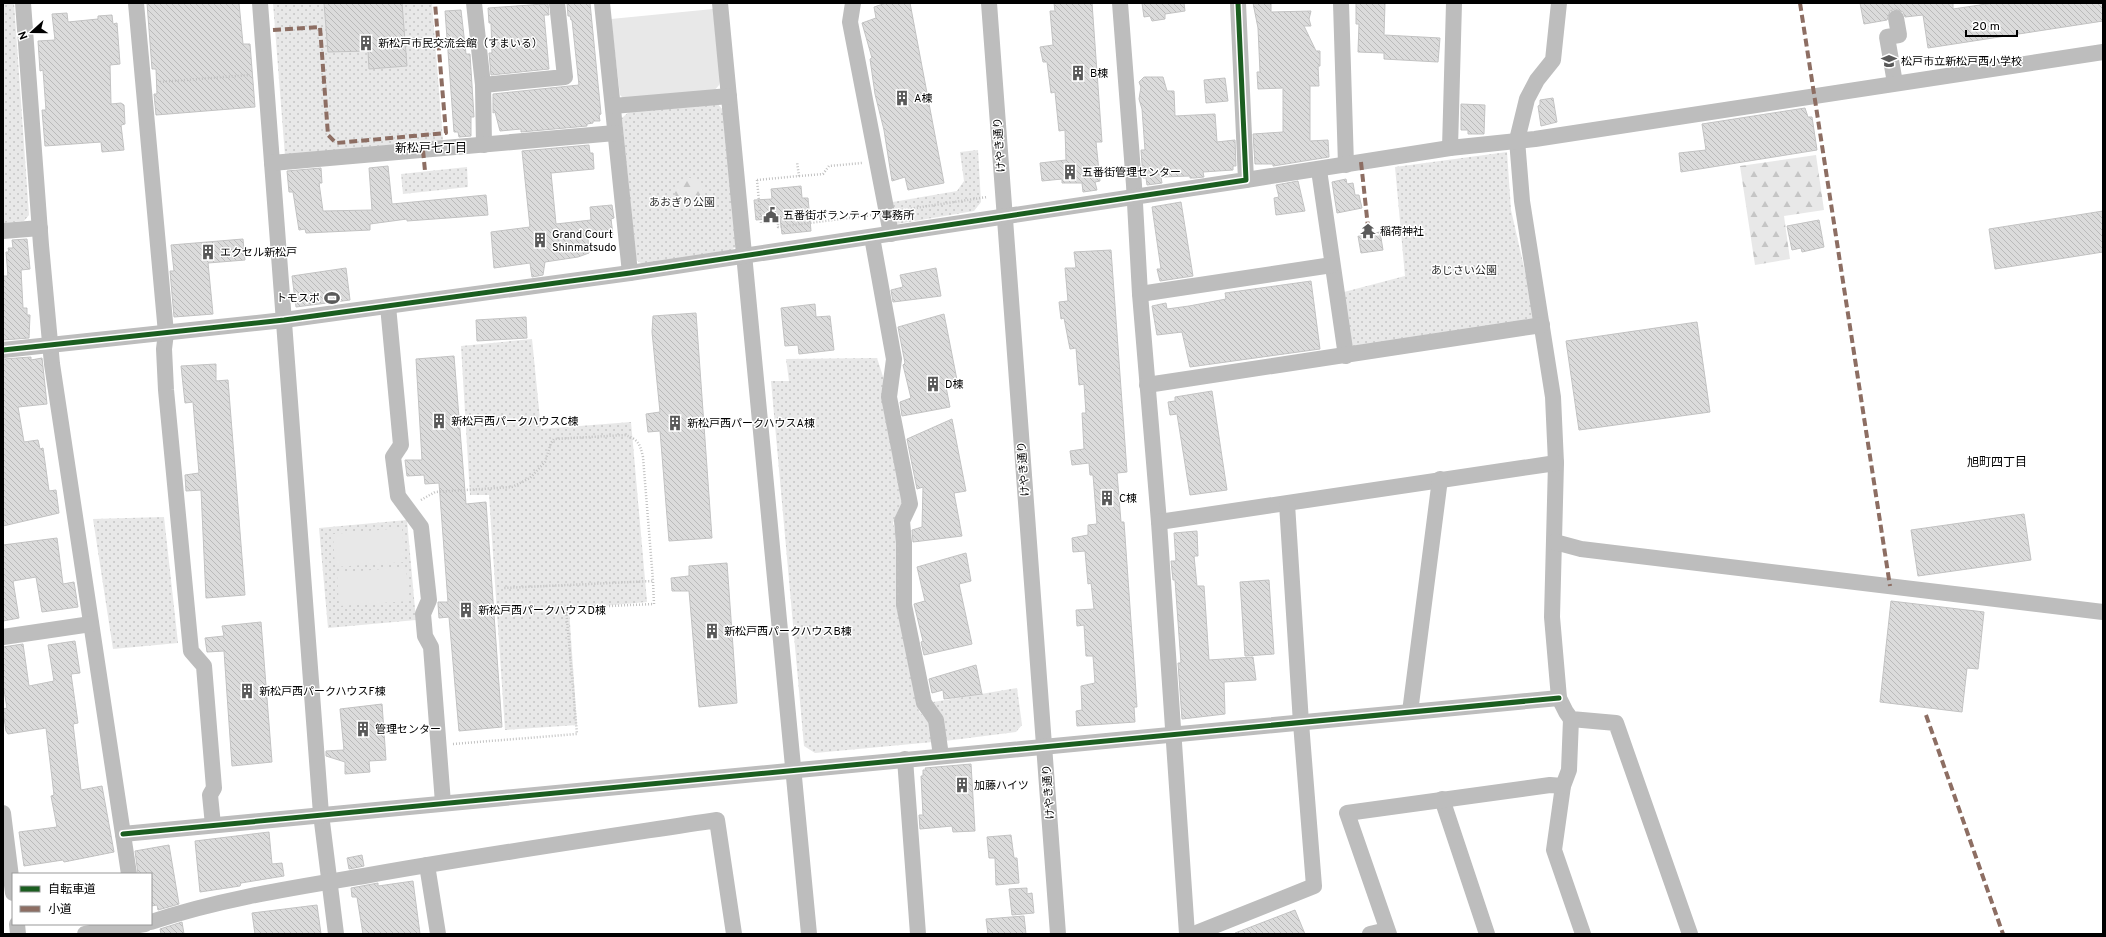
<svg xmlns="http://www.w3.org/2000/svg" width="2106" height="937" font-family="Overpass,'Noto Sans JP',sans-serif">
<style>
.green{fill:url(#green-dots)}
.forest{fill:url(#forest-firs)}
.pitch{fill:#e8e8e8}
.building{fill:url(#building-back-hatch);stroke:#c3c3c3}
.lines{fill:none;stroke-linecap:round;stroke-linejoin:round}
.path{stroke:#c2c2c2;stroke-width:2.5;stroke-dasharray:1 2;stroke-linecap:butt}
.minor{stroke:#bdbdbd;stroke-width:16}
.quiet{stroke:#8d6e63;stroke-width:4;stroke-dasharray:8 4;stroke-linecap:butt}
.cycleway-casing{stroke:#fff;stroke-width:8}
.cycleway{stroke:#1b5e20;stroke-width:5}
.labels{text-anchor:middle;stroke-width:3;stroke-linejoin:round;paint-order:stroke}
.poi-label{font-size:11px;fill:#000;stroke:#fff;text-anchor:start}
.street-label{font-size:11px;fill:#000;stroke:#fff}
.park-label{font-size:11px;fill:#2c2c2c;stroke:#fff}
.neighbourhood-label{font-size:12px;fill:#000;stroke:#fff}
</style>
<defs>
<pattern id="green-dots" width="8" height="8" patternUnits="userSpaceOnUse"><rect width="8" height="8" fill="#e8e8e8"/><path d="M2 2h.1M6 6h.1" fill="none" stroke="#c5c5c5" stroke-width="1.8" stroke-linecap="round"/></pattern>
<pattern id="forest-firs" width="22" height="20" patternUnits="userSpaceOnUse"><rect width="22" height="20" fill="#e8e8e8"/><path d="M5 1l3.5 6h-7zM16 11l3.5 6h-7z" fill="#c5c5c5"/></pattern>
<pattern id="building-back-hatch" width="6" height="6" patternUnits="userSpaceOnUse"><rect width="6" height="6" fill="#dbdbdb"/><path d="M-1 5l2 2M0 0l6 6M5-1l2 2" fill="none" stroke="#bababa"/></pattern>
</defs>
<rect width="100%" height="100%" fill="#fff"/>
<g class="green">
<polygon points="3,3 14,3 29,215 24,221 3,223"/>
<polygon points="273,3 432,3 443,141 285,156"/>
<polygon points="717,103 723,110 736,247 729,251 644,265 636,260 622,118 630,111"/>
<polygon points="978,150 981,202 974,211 891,225 887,203 957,191 964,181 960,152"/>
<polygon points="1507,152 1511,210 1536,320 1352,350 1344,292 1405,276 1395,167"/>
<polygon points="467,167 468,187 403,194 401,174"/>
<polygon points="532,339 541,429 631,422 647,602 569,609 577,725 505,730 489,495 470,495 461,346"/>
<polygon points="877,358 887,389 903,502 893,523 899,545 897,608 919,711 930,724 933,742 815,753 804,746 771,381 789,381 786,359"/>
<polygon points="164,517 178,643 113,649 93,519"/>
<polygon points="407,520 416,620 328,628 319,528"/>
<polygon points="1017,688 1022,725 1016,732 945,741 933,702"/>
</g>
<g class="forest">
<polygon points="1816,155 1824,210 1784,216 1790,259 1755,265 1740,166"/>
<circle cx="689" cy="192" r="14"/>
</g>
<g class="pitch">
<polygon points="713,9 720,81 719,85 714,91 623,98 620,95 611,19"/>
<polygon points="402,528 405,562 335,567 333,534"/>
<polygon points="406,567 409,601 339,606 337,573"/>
</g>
<g class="building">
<polygon points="147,3 239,3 243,44 250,44 255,107 156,115 154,94 157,94 156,69 152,69"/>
<polygon points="324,3 402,3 407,66 369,69 368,51 328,52"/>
<polygon points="567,3 590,3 601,114 599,115 600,121 593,121 593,123 587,124 587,126 521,132 521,129 500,131 495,112 493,113 493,94 579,85 572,20 571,20 570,16 568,16"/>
<polygon points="886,3 910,3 944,183 908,190 905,177 892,181 884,130 875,94 870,59 872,58 862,23 876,18 874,7"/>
<polygon points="1054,3 1092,3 1102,142 1096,142 1100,181 1095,182 1097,190 1083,192 1082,183 1062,183 1062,179 1042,181 1040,163 1066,160 1065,130 1059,131 1055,92 1051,93 1047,62 1043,62 1040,47 1053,45 1050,11 1055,11"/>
<polygon points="1142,3 1184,3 1185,11 1165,14 1165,19 1152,21 1150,16 1144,17"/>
<polygon points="1253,3 1271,3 1271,12 1311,11 1309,19 1311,26 1304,26 1316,51 1320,51 1320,66 1318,66 1319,86 1310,86 1310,141 1328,140 1329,157 1273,166 1273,164 1255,164 1253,134 1283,132 1283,88 1258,89 1257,72 1260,72 1258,28"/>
<polygon points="1356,3 1385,3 1384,35 1440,38 1438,62 1384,59 1384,53 1358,52 1359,24 1356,24"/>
<polygon points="1860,3 1953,3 1953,9 1993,3 2103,3 2103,21 1928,48 1923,15 1905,17 1903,12 1895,9 1890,11 1887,20 1864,24"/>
<polygon points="544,4 548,4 549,15 544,15 549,69 491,75 489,53 492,53 491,23 489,23 488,8"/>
<polygon points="461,10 466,54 470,54 474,117 471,117 471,136 459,137 458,132 454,132 445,11"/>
<polygon points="67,13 68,22 98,19 98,16 112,15 113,24 117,23 120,64 110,65 111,104 121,103 124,105 125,124 121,125 124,150 102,152 101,142 45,146 42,110 46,110 43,70 40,71 38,41 55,40 52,14"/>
<polygon points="1144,77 1163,77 1167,91 1174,91 1175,116 1215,114 1217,142 1235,140 1236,166 1233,166 1233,170 1203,172 1204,177 1194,178 1190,178 1190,176 1161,177 1162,183 1147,185 1146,178 1143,178 1141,150 1145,150 1142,109 1139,99 1141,87 1139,82"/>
<polygon points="1225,78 1228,101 1206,103 1204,80"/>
<polygon points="1553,98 1557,122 1541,126 1538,106 1540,105 1540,100"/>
<polygon points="1461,104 1485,105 1484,134 1468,134 1468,130 1461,130"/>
<polygon points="1805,108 1808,117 1812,117 1817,150 1681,172 1679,153 1706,150 1702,124"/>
<polygon points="589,145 590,153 593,153 594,169 551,173 556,224 591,220 590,207 612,205 614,218 611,219 613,235 588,238 589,253 578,257 545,262 543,275 532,277 530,263 494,268 491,232 530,227 522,151"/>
<polygon points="388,166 392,204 486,195 488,215 407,221 407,219 370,224 370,230 306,233 305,229 299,230 293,192 289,192 287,171 321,168 322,183 319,183 323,211 372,210 369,168"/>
<polygon points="1346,179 1347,184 1353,183 1355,195 1359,195 1362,208 1337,213 1332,182"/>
<polygon points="1298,181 1305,211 1276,215 1274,198 1279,197 1276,185"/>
<polygon points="801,186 802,198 808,198 811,231 782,234 780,218 756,220 754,200 772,199 771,189"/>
<polygon points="1181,202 1193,276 1160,281 1157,269 1161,269 1152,207"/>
<polygon points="2103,211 2103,252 1995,269 1989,229"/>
<polygon points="1819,220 1824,247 1802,252 1801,248 1792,250 1787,226"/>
<polygon points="1380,232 1383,250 1361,253 1358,236"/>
<polygon points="27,239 30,269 21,270 23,308 27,308 27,315 30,315 29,338 3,340 3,276 8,276 6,252 9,252 8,248 13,248 12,240"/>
<polygon points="243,239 245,260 208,263 213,314 174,317 170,271 174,271 171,245"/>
<polygon points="1111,250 1127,472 1117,473 1121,522 1124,522 1137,707 1134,707 1135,722 1077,726 1076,711 1082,710 1081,686 1095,683 1093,656 1086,656 1084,625 1077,626 1076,610 1094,609 1091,583 1088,584 1085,551 1073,552 1072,538 1088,535 1088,525 1097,524 1093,475 1090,475 1089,463 1072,465 1070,451 1084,449 1082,413 1086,413 1084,384 1079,385 1076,348 1070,349 1064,318 1061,319 1059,302 1068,301 1065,268 1076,268 1074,252"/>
<polygon points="346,268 350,300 296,307 292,276"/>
<polygon points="936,268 941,296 893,302 891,290 903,287 900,275"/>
<polygon points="1311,281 1320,349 1190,367 1182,332 1157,335 1152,306 1166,303 1167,309 1189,306 1226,299 1225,293"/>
<polygon points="815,304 816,317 830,316 834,350 799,354 798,345 785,346 781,308"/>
<polygon points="696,313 712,538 669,541 660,431 648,432 646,414 660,412 652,332 653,316"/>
<polygon points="944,314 957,380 945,382 950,407 902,416 900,402 911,398 903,365 905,363 898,327"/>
<polygon points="526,317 527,338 477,341 476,320"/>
<polygon points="1697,322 1710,412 1579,430 1566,341"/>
<polygon points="454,356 466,504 486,502 502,727 459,731 449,617 439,618 438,604 438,602 448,602 439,483 425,484 424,475 407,476 405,460 422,460 416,359"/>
<polygon points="31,357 31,360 42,358 47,404 18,407 24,442 38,440 40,449 43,448 49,491 56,490 59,513 3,526 3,359"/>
<polygon points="216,364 216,381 228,380 245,595 206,598 201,490 186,491 185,475 199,473 193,402 185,403 181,366"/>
<polygon points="1212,391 1227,490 1190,495 1177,414 1170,415 1168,402 1175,401 1175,397"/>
<polygon points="952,419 966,491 954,493 962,536 913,542 912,530 922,527 923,487 917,489 907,439"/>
<polygon points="2024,514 2031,560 1918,576 1911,530"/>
<polygon points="1197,531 1198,556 1194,556 1197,586 1204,586 1209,660 1253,657 1256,680 1224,682 1225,714 1182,719 1178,663 1181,663 1175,580 1173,580 1171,561 1176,561 1174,533"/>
<polygon points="57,538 63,584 74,582 78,607 42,612 36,577 13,581 19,618 3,621 3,545"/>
<polygon points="966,553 971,581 959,584 972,644 924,655 921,642 923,641 914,604 925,601 917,567"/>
<polygon points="727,563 737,703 699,707 689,591 672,591 671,578 689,576 689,566"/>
<polygon points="1269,580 1274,654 1245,656 1240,582"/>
<polygon points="1891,601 1984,612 1978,669 1967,668 1962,712 1880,702"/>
<polygon points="261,622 272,762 232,766 224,651 207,652 205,638 224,636 222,626"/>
<polygon points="75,641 80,673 71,674 78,723 73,724 81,790 102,786 114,852 64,862 63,860 24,866 19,832 57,827 51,796 54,795 46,728 8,734 6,731 3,711 3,709 7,708 3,684 3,647 23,644 29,686 54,681 48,645"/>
<polygon points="976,665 982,694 944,699 943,690 932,693 929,679"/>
<polygon points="382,704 386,760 369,761 370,772 345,774 345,762 326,756 326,751 344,750 340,709"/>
<polygon points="971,764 975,831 953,832 952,826 920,829 919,815 923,815 921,776 923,776 923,770 926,770 925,768"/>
<polygon points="269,832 272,864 282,863 284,876 241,883 240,886 200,892 195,841"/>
<polygon points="1011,835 1014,858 1017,858 1019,883 996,885 995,858 989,858 987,837"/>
<polygon points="169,845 179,904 158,910 157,905 151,906 151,874 138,874 135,851"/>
<polygon points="362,855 364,866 349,869 347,858"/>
<polygon points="413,881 420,934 363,934 357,897 352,897 351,888 378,883 378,886"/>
<polygon points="1027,888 1027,894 1032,893 1034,913 1012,915 1009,889"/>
<polygon points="317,905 321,934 255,934 252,913"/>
<polygon points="1295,910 1305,934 1236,934 1235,933"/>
<polygon points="1024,916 1026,934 988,934 986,919"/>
<polygon points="182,922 184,934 161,934 160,929"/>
</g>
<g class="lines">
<g class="path">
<polyline points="160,82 250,75"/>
<polyline points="799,176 823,174 829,166 862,163"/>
<polyline points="757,180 761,223 778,221 778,227 872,215"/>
<polyline points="757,180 799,176 797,162"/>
<polyline points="902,210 987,197"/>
<path d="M421 500 435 492 512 487 530 478 545 462 551 443 554 439 625 435C638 439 640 444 643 457L653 581 504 588"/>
<polyline points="453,744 577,734 566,608 654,604 653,581"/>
</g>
<g class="minor">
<polyline points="23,3 41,245 52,364 129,874"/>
<polyline points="136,3 166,333 164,349 166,390 191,651 204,666 214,788 210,795 213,825"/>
<polyline points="260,3 321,814 336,934"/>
<polyline points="474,3 483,85 484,145"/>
<polyline points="602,3 630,273"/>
<polyline points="720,3 809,934"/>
<polyline points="853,3 850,22 891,234"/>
<polyline points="989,3 1058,934"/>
<polyline points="1120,3 1134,185 1140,294 1159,522 1187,934"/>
<polyline points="1341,3 1346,165"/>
<polyline points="1559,3 1553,60 1537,80 1527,99 1517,140 1522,201 1553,397 1556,463 1552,617 1559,698 1566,712 1571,719 1616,723 1690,934"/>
<polyline points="1895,83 1887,37 1899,35 1896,18"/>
<polyline points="483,85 565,77 557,3"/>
<polyline points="613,106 729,96"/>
<polyline points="1450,148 1454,3"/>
<polyline points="272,163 615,133"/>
<polyline points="1319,170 1346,356"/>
<polyline points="1246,180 1450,148 1535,139 2103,52"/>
<polyline points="3,231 40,228"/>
<polyline points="872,237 894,359 889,397 910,504 902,521 904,543 904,605 924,703 936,720 941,756"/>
<polyline points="1140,294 1332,265"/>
<polyline points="388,306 401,445 393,457 398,496 421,527 429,600 423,614 425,636 431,647 443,803"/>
<polyline points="3,350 284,320 630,273 1246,180 1238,3"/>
<polyline points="1147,385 1542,325"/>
<polyline points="1159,522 1556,463"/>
<polyline points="1555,542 1581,549 2103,612"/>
<polyline points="3,637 91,624"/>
<polyline points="1410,712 1440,479"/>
<polyline points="1571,719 1569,770 1563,786 1554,850 1583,934"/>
<polyline points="905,759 918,934"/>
<polyline points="1442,799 1487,934"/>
<polyline points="3,813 13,893"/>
<polyline points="123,834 1559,698"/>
<polyline points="427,865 438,934"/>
<path d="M151 922C220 899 292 888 364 876 481 855 599 838 717 820L734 934"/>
<polyline points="17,924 18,934"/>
<polyline points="85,934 145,924"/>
<polyline points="1194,934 1314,886 1301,723 1287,504"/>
<polyline points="1370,934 1387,930"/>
<polyline points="1389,934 1347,813 1550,785 1563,786"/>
</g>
<g class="quiet">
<polyline points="1800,3 1890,586"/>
<polyline points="273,30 320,27 328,135 336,143 446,133 435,3"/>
<polyline points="423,150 425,171"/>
<polyline points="1361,162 1368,227"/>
<polyline points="1926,715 2003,934"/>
</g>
<defs>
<g id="cycleway">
<polyline points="3,350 284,320 630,273 1246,180 1238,3"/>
<polyline points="123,834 1559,698"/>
</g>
</defs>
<use href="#cycleway" class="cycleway-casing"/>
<use href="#cycleway" class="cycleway"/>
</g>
<defs>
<symbol id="building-bare" viewBox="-9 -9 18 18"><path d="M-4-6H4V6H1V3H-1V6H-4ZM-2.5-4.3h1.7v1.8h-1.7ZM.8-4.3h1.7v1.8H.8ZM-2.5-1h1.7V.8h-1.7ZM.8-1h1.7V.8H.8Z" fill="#595959" stroke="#fff" stroke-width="2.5" paint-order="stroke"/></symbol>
<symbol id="school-bare" viewBox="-9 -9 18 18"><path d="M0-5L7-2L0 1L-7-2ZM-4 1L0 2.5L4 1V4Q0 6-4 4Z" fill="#595959" stroke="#fff" stroke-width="2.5" paint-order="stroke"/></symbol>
<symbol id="civic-bare" viewBox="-9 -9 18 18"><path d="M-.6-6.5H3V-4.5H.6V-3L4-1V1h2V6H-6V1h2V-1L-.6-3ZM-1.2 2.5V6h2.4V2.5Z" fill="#595959" stroke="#fff" stroke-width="2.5" paint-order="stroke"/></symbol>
<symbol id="temple-bare" viewBox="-9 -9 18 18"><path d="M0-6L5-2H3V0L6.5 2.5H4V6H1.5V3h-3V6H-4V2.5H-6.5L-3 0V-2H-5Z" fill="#595959" stroke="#fff" stroke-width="2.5" paint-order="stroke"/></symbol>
<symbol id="stadium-bare" viewBox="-9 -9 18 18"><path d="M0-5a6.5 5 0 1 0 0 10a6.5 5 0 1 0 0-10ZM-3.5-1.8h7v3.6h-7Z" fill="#595959" stroke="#fff" stroke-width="2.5" paint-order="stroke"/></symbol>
</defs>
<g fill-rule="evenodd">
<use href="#building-bare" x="355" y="32" width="22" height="22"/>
<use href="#school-bare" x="1878" y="50" width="22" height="22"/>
<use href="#building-bare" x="1067" y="62" width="22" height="22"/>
<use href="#building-bare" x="891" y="87" width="22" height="22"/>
<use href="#building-bare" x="1059" y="161" width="22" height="22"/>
<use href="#civic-bare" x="760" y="204" width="22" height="22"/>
<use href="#temple-bare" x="1357" y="220" width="22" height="22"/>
<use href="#building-bare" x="529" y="229" width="22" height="22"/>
<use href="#building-bare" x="197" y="241" width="22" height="22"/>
<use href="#stadium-bare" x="321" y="287" width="22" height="22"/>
<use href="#building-bare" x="922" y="373" width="22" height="22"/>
<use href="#building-bare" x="428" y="410" width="22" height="22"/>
<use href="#building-bare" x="664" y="412" width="22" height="22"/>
<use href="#building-bare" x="1096" y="487" width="22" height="22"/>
<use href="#building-bare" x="455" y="599" width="22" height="22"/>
<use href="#building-bare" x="701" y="620" width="22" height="22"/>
<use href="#building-bare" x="236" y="680" width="22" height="22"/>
<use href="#building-bare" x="352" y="718" width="22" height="22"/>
<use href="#building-bare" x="951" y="774" width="22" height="22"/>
</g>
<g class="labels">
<g class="poi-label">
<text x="378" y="47">新松戸市民交流会館（すまいる）</text>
<text x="1901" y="65">松戸市立新松戸西小学校</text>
<text x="1090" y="77">B棟</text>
<text x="914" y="102">A棟</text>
<text x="1082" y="176">五番街管理センター</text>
<text x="783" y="219">五番街ボランティア事務所</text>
<text x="1380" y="235">稲荷神社</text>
<text x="552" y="238">Grand Court<tspan x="552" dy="13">Shinmatsudo</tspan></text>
<text x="220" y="256">エクセル新松戸</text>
<text x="320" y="302" text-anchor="end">トモスポ</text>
<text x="945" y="388">D棟</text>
<text x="451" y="425">新松戸西パークハウスC棟</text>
<text x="687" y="427">新松戸西パークハウスA棟</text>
<text x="1119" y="502">C棟</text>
<text x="478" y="614">新松戸西パークハウスD棟</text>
<text x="724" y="635">新松戸西パークハウスB棟</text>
<text x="259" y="695">新松戸西パークハウスF棟</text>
<text x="375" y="733">管理センター</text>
<text x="974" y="789">加藤ハイツ</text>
</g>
<g class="street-label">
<text transform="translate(999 145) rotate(-94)" y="4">けやき通り</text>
<text transform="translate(1023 469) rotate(-94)" y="4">けやき通り</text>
<text transform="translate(1048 792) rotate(-94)" y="4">けやき通り</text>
</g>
<g class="park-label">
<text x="682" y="206">あおぎり公園</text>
<text x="1464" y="274">あじさい公園</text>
</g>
<g class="neighbourhood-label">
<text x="431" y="152">新松戸七丁目</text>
<text x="1997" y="466">旭町四丁目</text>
</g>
</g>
<rect width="2106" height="937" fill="none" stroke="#000000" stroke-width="8"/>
<rect x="12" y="873" width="140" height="52" fill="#ffffff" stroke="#999999"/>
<rect x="20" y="886" width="20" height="6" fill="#1b5e20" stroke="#999999"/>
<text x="48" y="893" font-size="12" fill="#000000">自転車道</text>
<rect x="20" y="906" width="20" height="6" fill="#8d6e63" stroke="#999999"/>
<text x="48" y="913" font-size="12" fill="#000000">小道</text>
<g transform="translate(32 32) rotate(249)" stroke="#ffffff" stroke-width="3" paint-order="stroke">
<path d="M0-3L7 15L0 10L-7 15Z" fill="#000000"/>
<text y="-6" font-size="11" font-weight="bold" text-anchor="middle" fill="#000000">N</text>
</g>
<path d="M1966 30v6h51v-6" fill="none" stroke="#000000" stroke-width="2"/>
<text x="1972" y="30" font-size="12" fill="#000000" stroke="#ffffff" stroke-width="3" paint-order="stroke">20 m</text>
</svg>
